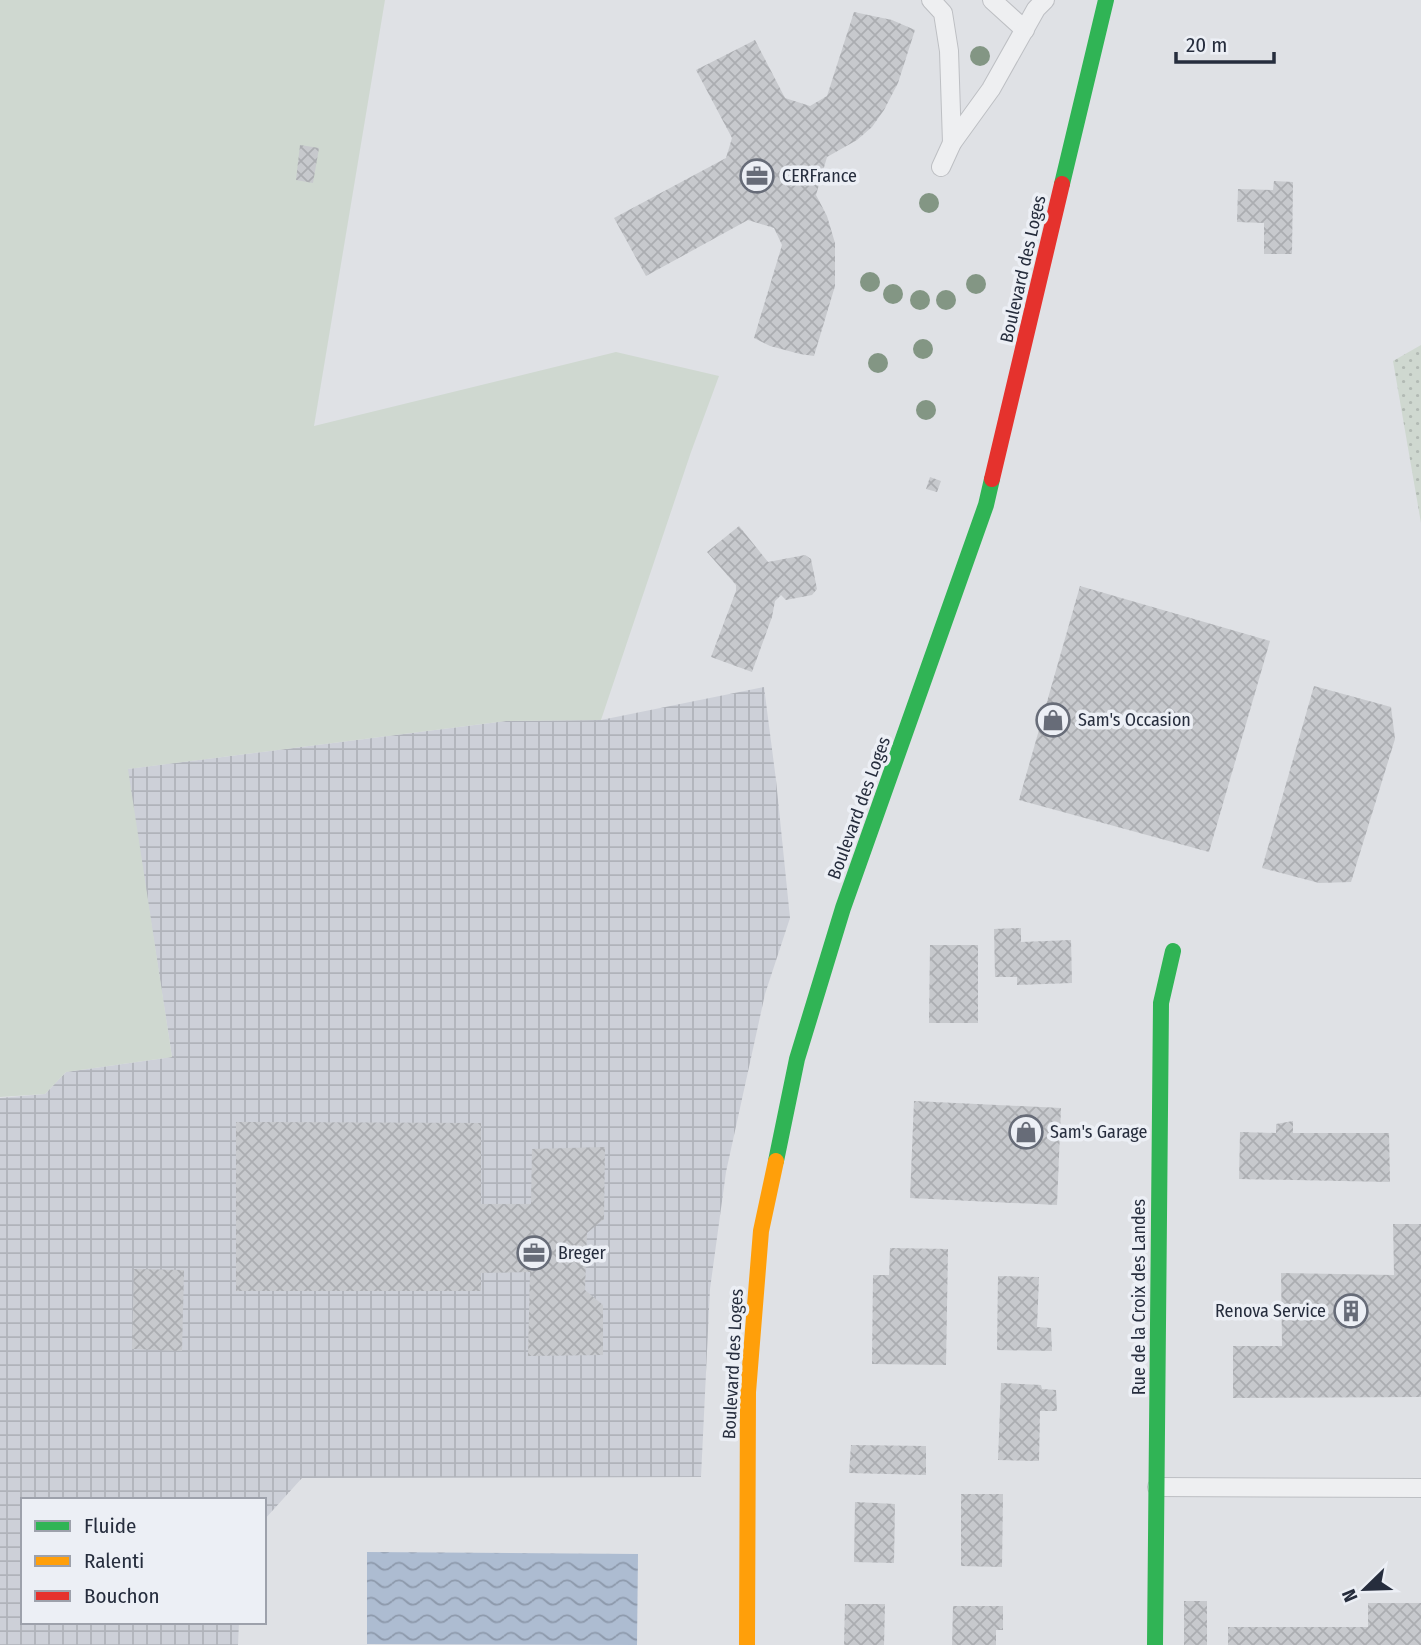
<svg xmlns="http://www.w3.org/2000/svg" width="1421" height="1645" font-family="'Fira Sans Condensed',sans-serif">
<style>
.industrial{fill:url(#industrial-grid)}
.grass{fill:url(#grass-dots)}
.pitch{fill:#cfd8d0}
.water{fill:url(#water-waves)}
.building{fill:url(#building-cross-hatch)}
.lines{fill:none;stroke-linecap:round;stroke-linejoin:round}
.lane-casing{stroke:#bdbfc3;stroke-width:20}
.lane{stroke:#eeeff1;stroke-width:18}
.fast{stroke:#30b455;stroke-width:16}
.slow{stroke:#ff9f0a;stroke-width:16}
.jam{stroke:#e5322d;stroke-width:16}
.tree{fill:#839684}
.labels{text-anchor:middle;stroke-width:7;stroke-linejoin:round;paint-order:stroke}
.poi-label{font-size:18px;fill:#262d3d;stroke:#eceff5;text-anchor:start}
.street-label{font-size:18px;fill:#262d3d;stroke:#eceff5}
</style>
<defs>
<pattern id="industrial-grid" width="8" height="8" patternUnits="userSpaceOnUse" patternTransform="scale(1.75)"><rect width="8" height="8" fill="#cdd0d8"/><path d="M0 4h8M4 0v8" fill="none" stroke="#b0b3ba"/></pattern>
<pattern id="grass-dots" width="8" height="8" patternUnits="userSpaceOnUse" patternTransform="scale(1.75)"><rect width="8" height="8" fill="#cfd8d0"/><path d="M2 2h.1M6 6h.1" fill="none" stroke="#b2bab4" stroke-width="1.8" stroke-linecap="round"/></pattern>
<pattern id="water-waves" width="16" height="10" patternUnits="userSpaceOnUse" patternTransform="scale(1.75)"><rect width="16" height="10" fill="#adbcd1"/><path d="M0 5q4-4 8 0t8 0" fill="none" stroke="#8d99ab"/></pattern>
<pattern id="building-cross-hatch" width="8" height="8" patternUnits="userSpaceOnUse" patternTransform="scale(1.75)"><rect width="8" height="8" fill="#c7c9cd"/><path d="M0 0l8 8M0 8l8-8" fill="none" stroke="#abadb1"/></pattern>
</defs>
<rect width="100%" height="100%" fill="#dfe1e5"/>
<polygon class="industrial" points="764,687 776,780 790,918 765,994 726,1172 710,1289 701,1477 302,1478 264,1520 264,1500 23,1500 23,1622 239,1622 238,1645 0,1645 0,1098 45,1094 66,1072 172,1057 127,769 506,721 601,720"/>
<polygon class="grass" points="1421,345 1421,523 1393,361"/>
<polygon class="pitch" points="0,0 385,0 314,426 616,352 719,376 691,452 601,720 506,721 128,769 172,1057 66,1072 45,1094 0,1097"/>
<polygon class="water" points="367,1552 638,1554 637,1645 367,1644"/>
<g class="building">
<polygon points="854,12 892,20 915,30 898,83 884,110 872,127 857,140 827,157 816,195 827,216 835,243 835,286 814,356 800,354 770,346 754,338 782,245 774,228 748,220 646,276 614,218 726,158 732,138 696,70 755,40 785,98 810,106 827,96"/>
<polygon points="300,145 319,148 313,183 296,180"/>
<polygon points="1274,181 1293,182 1292,254 1264,254 1264,223 1237,222 1238,189 1273,190"/>
<polygon points="930,477 941,481 937,492 926,489"/>
<polygon points="739,526 768,562 805,555 811,559 817,589 812,595 786,600 781,595 775,601 772,617 752,672 711,657 736,591 736,585 707,552"/>
<polygon points="1080,586 1270,641 1209,852 1019,800"/>
<polygon points="1314,686 1391,707 1395,739 1351,882 1319,883 1262,868"/>
<polygon points="1021,928 1021,942 1071,940 1072,983 1017,985 1017,977 995,977 994,929"/>
<polygon points="930,945 978,945 978,1023 929,1023"/>
<polygon points="914,1101 1061,1108 1057,1205 910,1198"/>
<polygon points="1293,1121 1293,1133 1389,1133 1390,1182 1239,1179 1240,1132 1276,1133 1276,1124"/>
<polygon points="236,1122 481,1123 481,1204 531,1204 532,1149 605,1147 604,1219 587,1233 585,1290 603,1305 603,1355 528,1356 530,1272 481,1273 481,1291 236,1291"/>
<polygon points="1393,1224 1421,1224 1421,1397 1233,1398 1233,1346 1282,1346 1281,1273 1394,1275"/>
<polygon points="890,1248 948,1249 946,1365 872,1364 873,1275 889,1275"/>
<polygon points="134,1269 184,1270 182,1351 132,1349"/>
<polygon points="998,1276 1039,1277 1037,1327 1051,1328 1052,1351 997,1350"/>
<polygon points="1001,1383 1041,1385 1042,1389 1056,1390 1057,1411 1040,1411 1039,1461 998,1460"/>
<polygon points="851,1445 926,1446 926,1475 849,1473"/>
<polygon points="961,1494 1003,1494 1002,1567 961,1566"/>
<polygon points="855,1502 895,1504 894,1563 854,1562"/>
<rect x="1184" y="1601" width="23" height="44"/>
<polygon points="1368,1603 1421,1603 1421,1645 1228,1645 1228,1627 1368,1627"/>
<polygon points="845,1604 885,1604 884,1645 844,1645"/>
<polygon points="953,1606 1003,1606 1003,1630 996,1630 996,1645 952,1645"/>
</g>
<g class="lines">
<defs>
<g id="lane">
<polyline points="931,0 943,13 949,51 952,143"/>
<polyline points="992,0 1025,30"/>
<polyline points="941,167 952,143 991,89 1036,9 1045,0"/>
<polyline points="1157,1487 1421,1488"/>
</g>
</defs>
<use href="#lane" class="lane-casing"/>
<use href="#lane" class="lane"/>
<g class="fast">
<polyline points="1062,184 1106,0"/>
<polyline points="776,1161 797,1059 843,908 986,505 992,479"/>
<polyline points="1155,1645 1161,1003 1173,951"/>
</g>
<polyline class="slow" points="747,1645 748,1392 761,1231 776,1161"/>
<polyline class="jam" points="992,479 1062,184"/>
</g>
<g class="tree">
<circle cx="980" cy="56" r="10"/>
<circle cx="929" cy="203" r="10"/>
<circle cx="870" cy="282" r="10"/>
<circle cx="976" cy="284" r="10"/>
<circle cx="893" cy="294" r="10"/>
<circle cx="920" cy="300" r="10"/>
<circle cx="946" cy="300" r="10"/>
<circle cx="923" cy="349" r="10"/>
<circle cx="878" cy="363" r="10"/>
<circle cx="926" cy="410" r="10"/>
</g>
<defs>
<symbol id="office-ring" viewBox="-11 -11 22 22"><circle r="9.5" fill="#eceff5" stroke="#676c78" stroke-width="1.5"/><path d="M-6-3h4V-5.5h4V-3h4V5H-6ZM-1-4.5V-3h2v-1.5ZM-6 0V1H6V0Z" fill="#676c78"/></symbol>
<symbol id="shop-ring" viewBox="-11 -11 22 22"><circle r="9.5" fill="#eceff5" stroke="#676c78" stroke-width="1.5"/><path d="M-5-2.5h2.3a2.7 3.5 0 0 1 5.4 0H5L5.5 6h-11ZM-1.5-2.5h3a1.5 2.3 0 0 0-3 0Z" fill="#676c78"/></symbol>
<symbol id="building-ring" viewBox="-11 -11 22 22"><circle r="9.5" fill="#eceff5" stroke="#676c78" stroke-width="1.5"/><path d="M-4-6H4V6H1V3H-1V6H-4ZM-2.5-4.3h1.7v1.8h-1.7ZM.8-4.3h1.7v1.8H.8ZM-2.5-1h1.7V.8h-1.7ZM.8-1h1.7V.8H.8Z" fill="#676c78"/></symbol>
</defs>
<g fill-rule="evenodd">
<use href="#office-ring" x="738" y="157" width="38" height="38"/>
<use href="#shop-ring" x="1034" y="701" width="38" height="38"/>
<use href="#shop-ring" x="1007" y="1113" width="38" height="38"/>
<use href="#office-ring" x="515" y="1234" width="38" height="38"/>
<use href="#building-ring" x="1332" y="1292" width="38" height="38"/>
</g>
<g class="labels">
<g class="poi-label">
<text x="782" y="182">CERFrance</text>
<text x="1078" y="726">Sam's Occasion</text>
<text x="1050" y="1138">Sam's Garage</text>
<text x="558" y="1259">Breger</text>
<text x="1326" y="1317" text-anchor="end">Renova Service</text>
</g>
<g class="street-label">
<text transform="translate(1023 269) rotate(-77)" y="6">Boulevard des Loges</text>
<text transform="translate(859 808) rotate(-70)" y="6">Boulevard des Loges</text>
<text transform="translate(1139 1297) rotate(-90)" y="6">Rue de la Croix des Landes</text>
<text transform="translate(733 1364) rotate(-87)" y="6">Boulevard des Loges</text>
</g>
</g>
<rect x="21" y="1498" width="245" height="126" fill="#eceff5" stroke="#9da1ab" stroke-width="2"/>
<rect x="35" y="1521" width="35" height="10" fill="#30b455" stroke="#9da1ab" stroke-width="2"/>
<text x="84" y="1533" font-size="21" fill="#262d3d">Fluide</text>
<rect x="35" y="1556" width="35" height="10" fill="#ff9f0a" stroke="#9da1ab" stroke-width="2"/>
<text x="84" y="1568" font-size="21" fill="#262d3d">Ralenti</text>
<rect x="35" y="1591" width="35" height="10" fill="#e5322d" stroke="#9da1ab" stroke-width="2"/>
<text x="84" y="1603" font-size="21" fill="#262d3d">Bouchon</text>
<g transform="translate(1365 1589) rotate(247)" stroke="#eceff5" stroke-width="5" paint-order="stroke">
<path d="M0-5L12 26L0 18L-12 26Z" fill="#262d3d"/>
<text y="-10" font-size="19" font-weight="bold" text-anchor="middle" fill="#262d3d">N</text>
</g>
<path d="M1176 52v10h98v-10" fill="none" stroke="#262d3d" stroke-width="3.5"/>
<text x="1186" y="52" font-size="21" fill="#262d3d" stroke="#eceff5" stroke-width="5" paint-order="stroke">20 m</text>
</svg>
